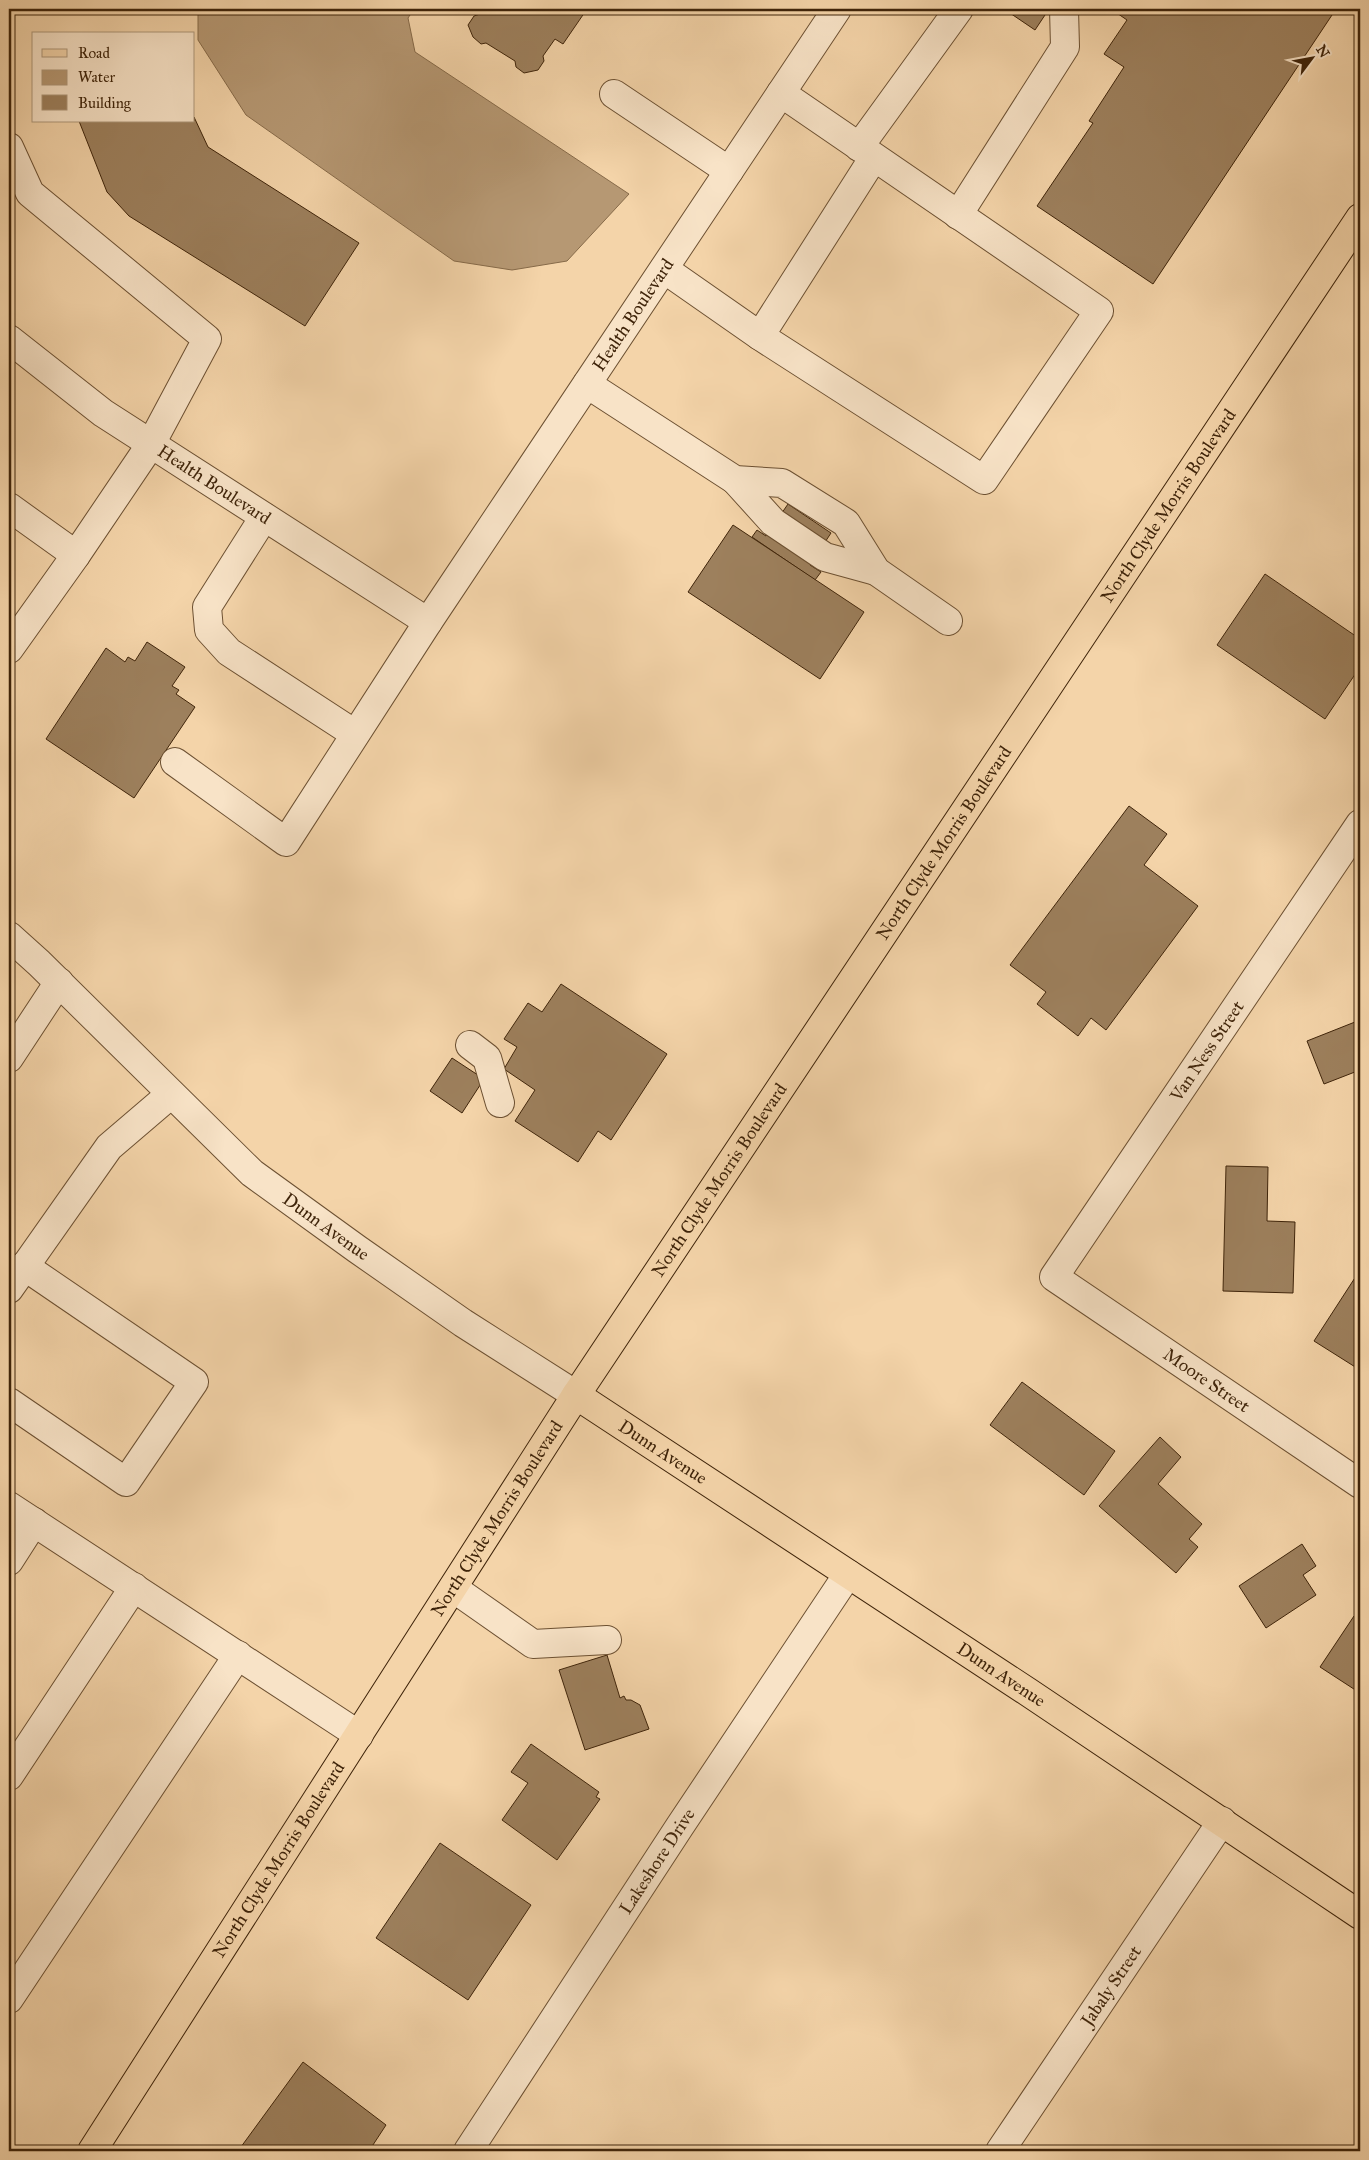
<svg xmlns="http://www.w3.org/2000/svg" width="1369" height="2160" font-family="'IM FELL Great Primer',serif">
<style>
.water{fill:#b69873;stroke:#866a49}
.building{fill:#9d805d;stroke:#3f240a}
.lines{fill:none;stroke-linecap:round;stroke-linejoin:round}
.minor-casing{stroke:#6c5032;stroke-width:30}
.major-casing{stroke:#3f240a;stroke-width:30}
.minor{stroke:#f8e3c7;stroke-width:28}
.major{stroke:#f4d4a9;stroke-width:28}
.labels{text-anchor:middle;stroke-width:4;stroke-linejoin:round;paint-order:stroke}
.street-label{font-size:18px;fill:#3f240a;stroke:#f8e3c7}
</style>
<rect width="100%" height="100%" fill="#f4d4a9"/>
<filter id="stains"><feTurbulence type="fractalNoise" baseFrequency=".004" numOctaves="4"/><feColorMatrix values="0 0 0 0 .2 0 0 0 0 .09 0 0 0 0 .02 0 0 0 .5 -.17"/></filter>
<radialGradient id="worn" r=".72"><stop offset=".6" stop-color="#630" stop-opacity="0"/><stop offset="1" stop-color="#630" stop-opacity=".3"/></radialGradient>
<polygon class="water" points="198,9 414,9 408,18 415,52 629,194 567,261 512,270 454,261 246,115 198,40"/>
<g class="building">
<polygon points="484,9 587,9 563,44 555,39 543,56 544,61 538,70 524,73 516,67 515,61 486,43 481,44 473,37 468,25 474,16 480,14"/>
<polygon points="1004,9 1049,9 1035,30"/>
<polygon points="1111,9 1336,9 1153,284 1037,206 1093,123 1089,121 1124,67 1104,54 1127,20"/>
<polygon points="194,117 208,147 359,243 305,326 129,216 107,192 79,121 194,121"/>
<polygon points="788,504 831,533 810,565 821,572 815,580 752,537 757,530 766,536"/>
<polygon points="733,525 864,612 820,679 688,592"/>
<polygon points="1265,574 1360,639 1360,667 1325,719 1217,645"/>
<polygon points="147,642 185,667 172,686 179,690 176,694 195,707 134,798 46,739 106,648 125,662 128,657 135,661"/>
<polygon points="1129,806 1167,834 1144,865 1198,906 1106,1030 1091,1018 1078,1036 1037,1004 1046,992 1010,965"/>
<polygon points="561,984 667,1054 611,1140 598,1131 578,1162 515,1121 535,1090 504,1069 517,1047 504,1039 528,1003 542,1012"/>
<polygon points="1360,1020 1360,1070 1324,1084 1307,1041"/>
<polygon points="452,1058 484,1079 462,1113 430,1091"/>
<polygon points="1226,1166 1268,1167 1267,1221 1295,1222 1293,1293 1223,1291"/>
<polygon points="1360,1270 1360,1370 1314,1341"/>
<polygon points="1022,1382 1115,1451 1084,1495 990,1425"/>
<polygon points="1160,1437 1181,1457 1158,1484 1202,1524 1189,1539 1198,1547 1176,1573 1099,1506"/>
<polygon points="1302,1544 1316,1566 1303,1575 1316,1595 1266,1628 1239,1586"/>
<polygon points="1354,1616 1360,1620 1360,1693 1320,1667"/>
<polygon points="607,1655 620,1698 624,1696 626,1700 631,1700 640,1705 649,1729 585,1750 559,1670"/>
<polygon points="531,1744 599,1792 596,1797 600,1799 557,1860 502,1820 528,1783 511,1772"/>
<polygon points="440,1843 531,1905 468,2000 376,1938"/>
<polygon points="303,2062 386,2125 369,2151 238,2151"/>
</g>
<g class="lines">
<defs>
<g id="minor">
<polyline points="781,93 1099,311 984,480 760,336 874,157"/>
<polyline points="614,94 729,171"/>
<polyline points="9,147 30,193 207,339 151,444 76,555 9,507"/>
<polyline points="859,147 959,9"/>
<polyline points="958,215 1065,47 1064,9"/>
<polyline points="664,269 760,336"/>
<path id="s1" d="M9 339 103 413 428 622"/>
<polyline points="587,384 735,480 782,483 846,523 876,571 948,621"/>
<polyline points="735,480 773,522 825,557 876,571"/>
<polyline points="264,517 207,607 209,630 229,652 355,734"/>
<polyline points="9,649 76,555"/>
<path id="s2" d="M175 762 286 842 428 622 837 9"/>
<path id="s3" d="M1360 824 1054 1277 1360 1484"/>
<path id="s4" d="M9 936 39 963 252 1173 357 1249 463 1323 576 1395"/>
<polyline points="470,1045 487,1058 500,1103"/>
<polyline points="9,1058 59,982"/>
<polyline points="9,1289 109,1147 171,1094"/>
<polyline points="9,1402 126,1482 194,1382 24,1266"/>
<polyline points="9,1506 359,1735"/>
<polyline points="9,1561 34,1522"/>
<polyline points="453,1588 533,1644 607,1640"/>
<polyline points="9,1776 134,1587"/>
<polyline points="9,1999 238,1655"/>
<path id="s5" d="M468 2151 680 1826 848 1574"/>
<path id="s6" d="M1000 2151 1222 1821"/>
</g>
<g id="major">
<path id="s7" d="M576 1395 1028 1692 1360 1915"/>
<path id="s8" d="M92 2151 576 1395 1360 218"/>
</g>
</defs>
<use href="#minor" class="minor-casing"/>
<use href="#major" class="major-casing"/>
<use href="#minor" class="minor"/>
<use href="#major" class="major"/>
</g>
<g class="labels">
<g class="street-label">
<text dy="6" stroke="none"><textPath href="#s2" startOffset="768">Health Boulevard</textPath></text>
<text dy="6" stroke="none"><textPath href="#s1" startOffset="252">Health Boulevard</textPath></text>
<text dy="6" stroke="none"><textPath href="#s8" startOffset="1966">North Clyde Morris Boulevard</textPath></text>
<text dy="6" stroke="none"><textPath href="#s8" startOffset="1561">North Clyde Morris Boulevard</textPath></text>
<text transform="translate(1207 1051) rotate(-56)" y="6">Van Ness Street</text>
<text dy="6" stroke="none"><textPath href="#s8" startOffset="1156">North Clyde Morris Boulevard</textPath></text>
<text dy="6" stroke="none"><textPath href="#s4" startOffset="431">Dunn Avenue</textPath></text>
<text dy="6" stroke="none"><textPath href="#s3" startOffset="731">Moore Street</textPath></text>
<text dy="6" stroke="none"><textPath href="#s7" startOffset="104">Dunn Avenue</textPath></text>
<text dy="6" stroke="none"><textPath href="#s8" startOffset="751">North Clyde Morris Boulevard</textPath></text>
<text dy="6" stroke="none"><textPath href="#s7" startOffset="509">Dunn Avenue</textPath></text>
<text dy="6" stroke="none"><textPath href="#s8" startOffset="346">North Clyde Morris Boulevard</textPath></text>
<text dy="6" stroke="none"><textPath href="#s5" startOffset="346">Lakeshore Drive</textPath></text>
<text dy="6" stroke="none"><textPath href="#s6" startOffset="199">Jabaly Street</textPath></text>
</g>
</g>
<rect width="1369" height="2160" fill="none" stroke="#f4d4a9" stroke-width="30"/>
<rect x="10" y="10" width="1349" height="2140" fill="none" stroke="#3f240a" stroke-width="2.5"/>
<rect x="15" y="15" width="1339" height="2130" fill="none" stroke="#3f240a"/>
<rect x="32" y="32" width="162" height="90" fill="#f8e3c7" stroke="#ae977b"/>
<rect x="42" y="49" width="25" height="8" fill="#f4d4a9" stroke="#ae977b"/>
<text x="78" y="58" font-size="15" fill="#3f240a">Road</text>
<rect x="42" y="70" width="25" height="15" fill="#b69873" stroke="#ae977b"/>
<text x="78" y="82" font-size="15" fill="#3f240a">Water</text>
<rect x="42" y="95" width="25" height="15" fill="#9d805d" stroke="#ae977b"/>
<text x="78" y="108" font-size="15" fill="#3f240a">Building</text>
<g transform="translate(1312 58) rotate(58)" stroke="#f8e3c7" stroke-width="4" paint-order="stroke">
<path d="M0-4L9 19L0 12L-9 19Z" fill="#3f240a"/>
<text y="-8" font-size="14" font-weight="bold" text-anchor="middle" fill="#3f240a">N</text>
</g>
<rect width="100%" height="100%" filter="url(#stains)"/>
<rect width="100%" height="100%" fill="url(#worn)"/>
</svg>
